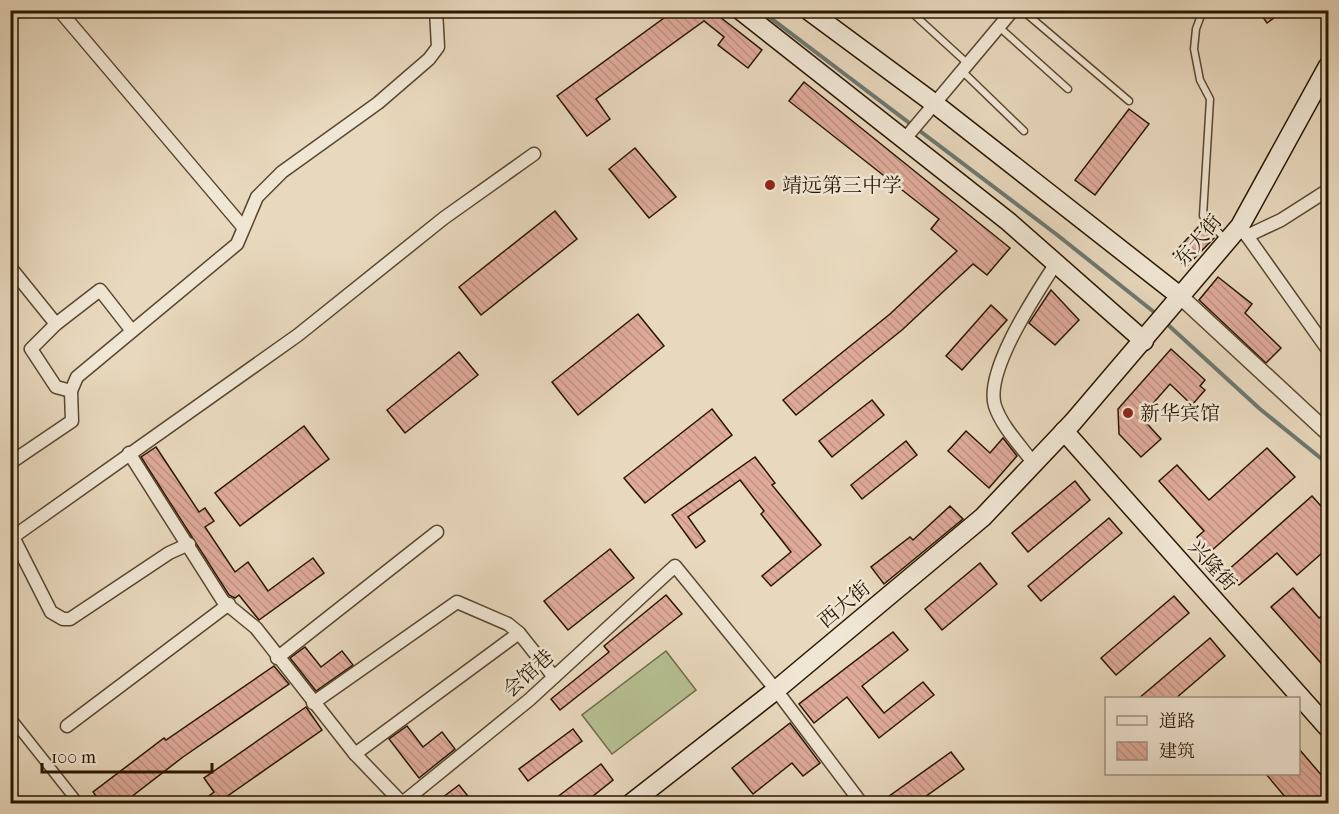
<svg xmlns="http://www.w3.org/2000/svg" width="1339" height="814" font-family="'IM FELL French Canon','Noto Serif SC',serif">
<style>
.pitch{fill:#b5bf92;stroke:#6f6b4a;stroke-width:1.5}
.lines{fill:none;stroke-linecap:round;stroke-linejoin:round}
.stream{stroke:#6d7871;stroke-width:4}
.building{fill:url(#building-back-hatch);stroke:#291701;stroke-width:1.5}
.service-casing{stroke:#594730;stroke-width:9}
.pedestrian-casing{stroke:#594730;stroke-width:12}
.minor-casing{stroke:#594730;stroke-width:15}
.tertiary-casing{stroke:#594730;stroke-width:18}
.secondary-casing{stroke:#291701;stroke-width:21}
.service{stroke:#f0e6d4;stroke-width:6}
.pedestrian{stroke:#f0e6d4;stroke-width:9}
.minor{stroke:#f0e6d4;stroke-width:12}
.tertiary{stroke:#f0e6d4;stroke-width:15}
.secondary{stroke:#f0e6d4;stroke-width:18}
.poi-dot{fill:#8f2418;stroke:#f0e6d4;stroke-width:2}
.labels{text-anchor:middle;stroke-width:5;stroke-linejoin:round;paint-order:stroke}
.poi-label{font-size:20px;fill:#291701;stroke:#f0e6d4;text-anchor:start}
.street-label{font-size:20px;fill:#291701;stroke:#f0e6d4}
</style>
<defs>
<pattern id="building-back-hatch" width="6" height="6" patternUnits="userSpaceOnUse" patternTransform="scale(1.5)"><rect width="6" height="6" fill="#dfaa9a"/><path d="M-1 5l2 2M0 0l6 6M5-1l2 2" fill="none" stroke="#bf9283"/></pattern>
</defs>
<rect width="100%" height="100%" fill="#e8d8bd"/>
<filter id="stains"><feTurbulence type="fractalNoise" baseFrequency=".00333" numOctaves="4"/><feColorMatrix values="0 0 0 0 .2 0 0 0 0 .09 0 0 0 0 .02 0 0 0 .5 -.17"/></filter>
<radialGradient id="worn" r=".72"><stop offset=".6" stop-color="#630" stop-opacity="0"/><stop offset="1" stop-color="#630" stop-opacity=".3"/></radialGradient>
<polygon class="pitch" points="666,651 696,690 612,754 582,715"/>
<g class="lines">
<g class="stream">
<polyline points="760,10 1056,234 1159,316"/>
<polyline points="1166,323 1260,409 1328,464"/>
</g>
</g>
<g class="building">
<polygon points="675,10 711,10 762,50 748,68 718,45 724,37 704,21 596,99 610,119 587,136 557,96"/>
<polygon points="1258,10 1285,10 1267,23"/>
<polygon points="804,82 1010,248 987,275 973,264 902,330 796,415 783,400 890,314 957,251 931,229 939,219 789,101"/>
<polygon points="1129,109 1149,124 1095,195 1075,180"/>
<polygon points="635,148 676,197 649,218 609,169"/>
<polygon points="555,211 577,239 481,315 459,287"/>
<polygon points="1200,225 1214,238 1186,267 1173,254"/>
<polygon points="1218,277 1252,304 1245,313 1281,348 1266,363 1199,300"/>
<polygon points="1051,290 1079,320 1055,345 1029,323"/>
<polygon points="991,305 1007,320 962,370 946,356"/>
<polygon points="638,314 664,346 578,415 552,382"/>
<polygon points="1171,349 1205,380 1200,386 1205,390 1192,405 1170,384 1141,417 1161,439 1141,457 1119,434 1118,409"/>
<polygon points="459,352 478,375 405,433 387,410"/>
<polygon points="872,400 884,415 832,457 819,441"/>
<polygon points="712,409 732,435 645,503 624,478"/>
<polygon points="304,426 329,459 240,526 215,493"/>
<polygon points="966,431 990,453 1003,438 1017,456 989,488 948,451"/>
<polygon points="906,441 917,455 862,499 851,485"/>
<polygon points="156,447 199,512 205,508 214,521 205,527 235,572 248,562 268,591 313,558 324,573 259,620 239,595 235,598 229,595 141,457"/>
<polygon points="1267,448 1295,477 1210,552 1197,537 1204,531 1159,481 1177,465 1209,500"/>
<polygon points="755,457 775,483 772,485 821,545 771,586 762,576 791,552 761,514 764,511 740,480 688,517 705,541 696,548 672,515"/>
<polygon points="1075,481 1090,500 1028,552 1012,533"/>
<polygon points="1312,496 1329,515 1329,547 1297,575 1277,553 1239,585 1227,571"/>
<polygon points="950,506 963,519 884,584 871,567 910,537 913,540"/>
<polygon points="1109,518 1122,533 1041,601 1028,586"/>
<polygon points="610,549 634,578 568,630 544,601"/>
<polygon points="980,563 997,584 942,630 925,609"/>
<polygon points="1293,588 1319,618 1329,610 1329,672 1271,607"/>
<polygon points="666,595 682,614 560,710 551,699 609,652 604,646"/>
<polygon points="1174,596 1189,613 1116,675 1101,658"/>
<polygon points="893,632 908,650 862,686 884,713 923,682 934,695 879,738 847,697 814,723 799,704"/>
<polygon points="1210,638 1225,656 1175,699 1138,699"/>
<polygon points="305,647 321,667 342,651 353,665 316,691 290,658"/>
<polygon points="274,666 289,684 183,757 122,804 102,804 93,792 164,738 166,740"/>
<polygon points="306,707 322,730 216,804 198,804 214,792 204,778"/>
<polygon points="790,723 820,763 803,776 792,763 753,794 732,768"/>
<polygon points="407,726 423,747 442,732 455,749 419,778 389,739"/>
<polygon points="573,729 582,741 528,781 519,769"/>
<polygon points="1299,749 1329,784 1329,804 1291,804 1266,774 1299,774"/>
<polygon points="951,752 964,769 915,804 878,804"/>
<polygon points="601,764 613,780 583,804 548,804"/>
<polygon points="459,785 471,800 466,804 434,804"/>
</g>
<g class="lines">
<defs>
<g id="service">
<polyline points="909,10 967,63"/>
<polyline points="1022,10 1129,101"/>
<polyline points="1203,10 1196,29 1194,49 1200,80 1210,99 1203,216 1225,239"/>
<polyline points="999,27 1068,89"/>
<polyline points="962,71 1024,131"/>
</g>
<polyline id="pedestrian" points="10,717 79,804"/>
<g id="minor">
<polyline points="59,10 243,227"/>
<polyline points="904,140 1013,10"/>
<polyline points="1240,226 1328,350"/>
<polyline points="1247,236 1281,220 1328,190"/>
<polyline points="10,267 56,324"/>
<polyline points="71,391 56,387 31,349 56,324 100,290 132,331"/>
<polyline points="129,453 223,601 256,628 355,754 403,804"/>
<polyline points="10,463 72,421 71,391 77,377 237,244 257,197 282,172 378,103 429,59 438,47 436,10"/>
<path d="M1034 464C1021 446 1002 427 995 406 984 371 1037 293 1056 263"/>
<polyline points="189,544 169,553 70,619 63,619 51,612 13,537 298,335 444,218 534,154"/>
<polyline points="277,658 437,532"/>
<polyline points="313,703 457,602 508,624 519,633 554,677"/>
<polyline points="67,726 229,604"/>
<polyline points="355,754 519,633"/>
<polyline points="401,804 529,700 675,566 776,690 862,804"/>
</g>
<polyline id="tertiary" points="1181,297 1328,433"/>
<g id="secondary">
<polyline points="740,10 1009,222 1144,341"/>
<polyline points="808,10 935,104 1181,297"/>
<polyline points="1064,431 1328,728"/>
<polyline points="630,804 776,690 983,517 1073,422 1240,226 1328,66"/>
</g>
</defs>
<use href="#service" class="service-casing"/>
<use href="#pedestrian" class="pedestrian-casing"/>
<use href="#minor" class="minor-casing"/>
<use href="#tertiary" class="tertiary-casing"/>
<use href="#secondary" class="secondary-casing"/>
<use href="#service" class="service"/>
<use href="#pedestrian" class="pedestrian"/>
<use href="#minor" class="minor"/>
<use href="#tertiary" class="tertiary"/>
<use href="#secondary" class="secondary"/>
</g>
<g class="poi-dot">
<circle cx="770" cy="185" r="6"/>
<circle cx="1128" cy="413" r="6"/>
</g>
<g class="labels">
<g class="poi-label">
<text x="782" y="192">靖远第三中学</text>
<text x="1140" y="420">新华宾馆</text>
</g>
<g class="street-label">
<text transform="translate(1198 240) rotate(-50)" y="7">东大街</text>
<text transform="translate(1213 565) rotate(48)" y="7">兴隆街</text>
<text transform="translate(844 604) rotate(-40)" y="7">西大街</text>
<text transform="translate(528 673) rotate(-42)" y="7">会馆巷</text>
</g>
</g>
<rect width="1339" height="814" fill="none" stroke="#e8d8bd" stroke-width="36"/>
<rect x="12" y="12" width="1315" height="790" fill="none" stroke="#291701" stroke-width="3"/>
<rect x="18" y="18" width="1303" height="778" fill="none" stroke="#291701" stroke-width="1.5"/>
<rect x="1105" y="697" width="195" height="78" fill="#f0e6d4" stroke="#a09380" stroke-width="1.5"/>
<rect x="1117" y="716" width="30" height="9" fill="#f0e6d4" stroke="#a09380" stroke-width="1.5"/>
<text x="1159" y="727" font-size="18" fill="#291701">道路</text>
<rect x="1117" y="742" width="30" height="18" fill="url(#building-back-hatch)" stroke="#a09380" stroke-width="1.5"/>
<text x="1159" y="757" font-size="18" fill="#291701">建筑</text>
<path d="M42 763v9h170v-9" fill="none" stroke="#291701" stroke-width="3"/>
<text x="51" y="763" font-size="18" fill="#291701" stroke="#f0e6d4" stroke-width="4.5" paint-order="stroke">100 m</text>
<rect width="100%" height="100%" filter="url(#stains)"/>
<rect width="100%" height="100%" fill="url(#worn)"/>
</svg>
